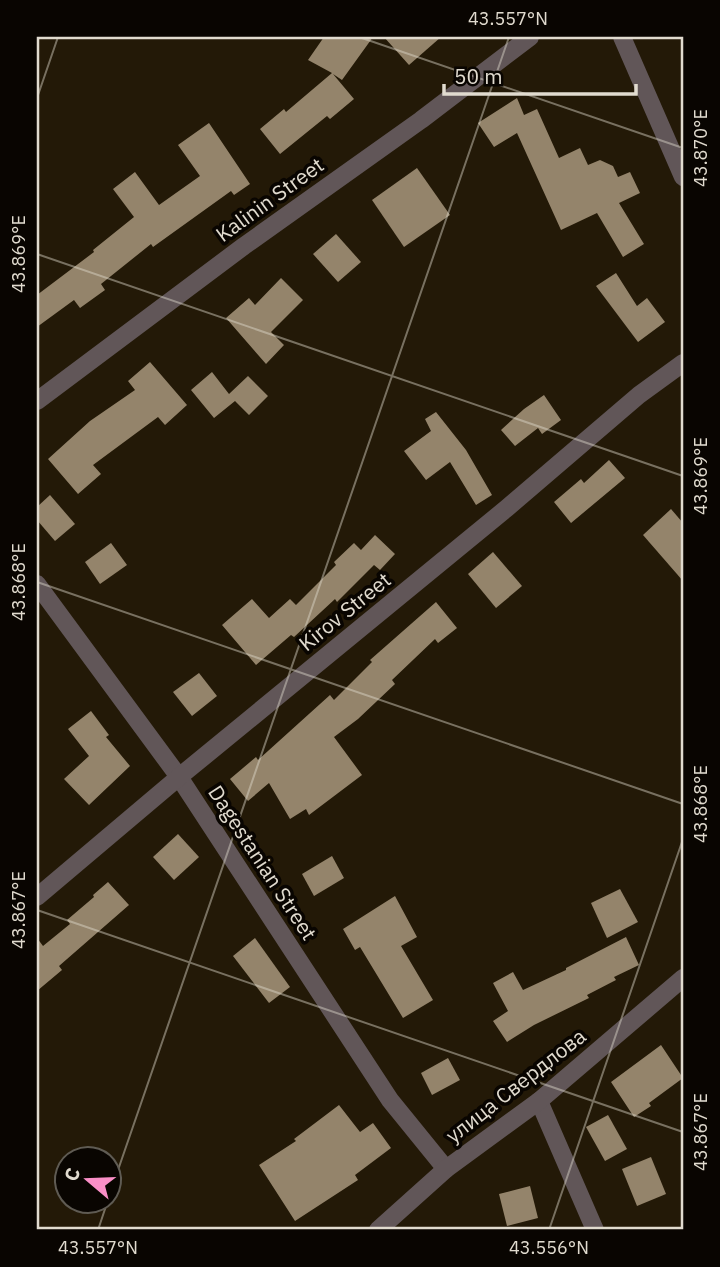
<svg xmlns="http://www.w3.org/2000/svg" width="720" height="1267" font-family="'IBM Plex Sans',sans-serif">
<style>
.building{fill:#94846b}
.lines{fill:none;stroke-linecap:round;stroke-linejoin:round}
.minor{stroke:#615658;stroke-width:18}
.ticks{fill:none;stroke:#e1dbcf;stroke-width:2;stroke-opacity:0.45}
.labels{text-anchor:middle;stroke-width:7;stroke-linejoin:round;paint-order:stroke}
.street-label{font-size:21px;fill:#e1dbcf;stroke:#090501}
.neatline{fill:none;stroke:#e1dbcf;stroke-width:2.5}
.ticks-label{font-size:18px;text-anchor:middle;fill:#e1dbcf}
</style>
<rect width="100%" height="100%" fill="#231907"/>
<g class="building">
<polygon points="324,37 373,37 342,80 333,74 354,99 330,119 327,116 280,154 260,129 284,109 286,112 332,73 308,60"/>
<polygon points="384,37 441,37 409,65"/>
<polygon points="517,98 524,115 537,109 559,158 580,148 588,165 600,160 613,166 618,177 630,172 640,193 619,203 644,244 623,257 597,213 561,230 517,133 494,147 478,123"/>
<polygon points="209,123 250,184 234,195 231,191 153,247 151,244 101,284 105,290 80,308 74,300 37,327 37,295 94,252 93,250 134,217 113,189 135,172 159,205 200,176 178,145"/>
<polygon points="417,168 450,215 404,247 372,200"/>
<polygon points="336,234 361,262 338,282 313,254"/>
<polygon points="616,273 637,306 647,298 665,322 638,342 596,286"/>
<polygon points="281,278 303,300 271,332 284,345 266,364 226,318 249,298 255,305"/>
<polygon points="150,362 187,405 165,425 158,417 93,465 101,474 78,494 48,459 90,421 135,390 128,381"/>
<polygon points="212,372 229,394 248,376 268,396 249,415 235,401 214,418 191,390"/>
<polygon points="544,395 561,420 542,434 538,428 515,446 501,430 524,409"/>
<polygon points="436,412 466,450 492,495 476,505 450,462 426,480 404,451 431,431 425,419"/>
<polygon points="609,460 625,478 571,523 554,502 581,479 584,483"/>
<polygon points="50,495 75,524 55,541 37,520 37,507"/>
<polygon points="671,509 683,523 683,581 643,535"/>
<polygon points="375,535 395,554 380,570 374,565 337,602 335,599 294,637 291,635 256,665 222,625 252,599 269,618 290,599 296,605 336,565 334,562 354,543 361,550"/>
<polygon points="111,543 127,565 100,584 85,562"/>
<polygon points="493,552 522,586 496,608 468,574"/>
<polygon points="436,602 457,628 438,643 435,639 392,680 395,684 358,719 334,737 362,775 309,815 306,809 290,819 269,783 248,801 230,779 256,757 258,760 330,695 334,700 372,662 370,660"/>
<polygon points="199,673 217,696 192,716 173,692"/>
<polygon points="91,711 109,735 106,737 130,766 89,805 64,779 89,756 68,729"/>
<polygon points="178,834 199,857 174,880 153,857"/>
<polygon points="332,856 344,878 314,896 302,874"/>
<polygon points="108,882 129,905 59,966 62,970 37,991 37,938 43,946 70,924 67,920 94,897 93,895"/>
<polygon points="620,889 638,922 607,938 591,903"/>
<polygon points="395,896 417,937 401,946 433,1000 403,1018 360,947 355,950 343,929"/>
<polygon points="626,937 639,965 614,977 616,980 587,995 589,998 534,1025 507,1042 493,1021 508,1011 493,983 513,972 523,990 566,970 566,968"/>
<polygon points="255,938 290,987 269,1003 233,956"/>
<polygon points="661,1045 683,1078 649,1103 651,1106 634,1117 611,1082"/>
<polygon points="448,1058 460,1080 432,1095 421,1073"/>
<polygon points="339,1105 360,1132 373,1123 391,1148 355,1175 358,1180 295,1221 259,1165 296,1141 294,1139"/>
<polygon points="608,1115 627,1149 605,1161 586,1127"/>
<polygon points="651,1157 666,1194 637,1206 622,1169"/>
<polygon points="530,1186 538,1218 507,1226 499,1194"/>
</g>
<g class="lines">
<g class="minor">
<polyline points="622,37 683,177"/>
<polyline points="37,401 244,246 421,120 530,37"/>
<polyline points="37,584 179,777 390,1100 446,1169"/>
<polyline points="37,897 179,777 507,508 639,395 683,363"/>
<polyline points="539,1101 595,1230"/>
<polyline points="378,1230 446,1169 539,1101 683,978"/>
</g>
</g>
<path class="ticks" d="M359 37 683 148M37 98 58 37M37 254 683 476M37 582 683 804M37 910 683 1132M108 1199 509 37M98 1230 108 1200M549 1230 683 839"/>
<g class="labels">
<g class="street-label">
<text transform="translate(270 200) rotate(-36)" y="7">Kalinin Street</text>
<text transform="translate(345 612) rotate(-39)" y="7">Kirov Street</text>
<text transform="translate(262 863) rotate(57)" y="7">Dagestanian Street</text>
<text transform="translate(516 1086) rotate(-38)" y="7">улица Свердлова</text>
</g>
</g>
<rect width="720" height="1267" fill="none" stroke="#090501" stroke-width="77"/>
<g transform="translate(88 1180) rotate(289)"><circle r="33" fill="#090501" stroke="#5f5b53" stroke-width="2"/>
<path d="M0-5L12 26L0 18L-12 26Z" fill="#fa8fc7"/>
<text y="-10" font-size="19" font-weight="bold" text-anchor="middle" fill="#e1dbcf">С</text>
</g>
<path d="M444 84v10h192v-10" fill="none" stroke="#e1dbcf" stroke-width="3.5"/>
<text x="454" y="84" font-size="21" fill="#e1dbcf" stroke="#090501" stroke-width="5" paint-order="stroke">50 m</text>
<rect x="38" y="38" width="644" height="1190" class="neatline"/>
<g class="ticks-label">
<text x="508" y="25">43.557°N</text>
<text transform="translate(701 148) rotate(-90)" y="6">43.870°E</text>
<text transform="translate(19 254) rotate(-90)" y="6">43.869°E</text>
<text transform="translate(701 476) rotate(-90)" y="6">43.869°E</text>
<text transform="translate(19 582) rotate(-90)" y="6">43.868°E</text>
<text transform="translate(701 804) rotate(-90)" y="6">43.868°E</text>
<text transform="translate(19 910) rotate(-90)" y="6">43.867°E</text>
<text transform="translate(701 1132) rotate(-90)" y="6">43.867°E</text>
<text x="98" y="1254">43.557°N</text>
<text x="549" y="1254">43.556°N</text>
</g>
</svg>
